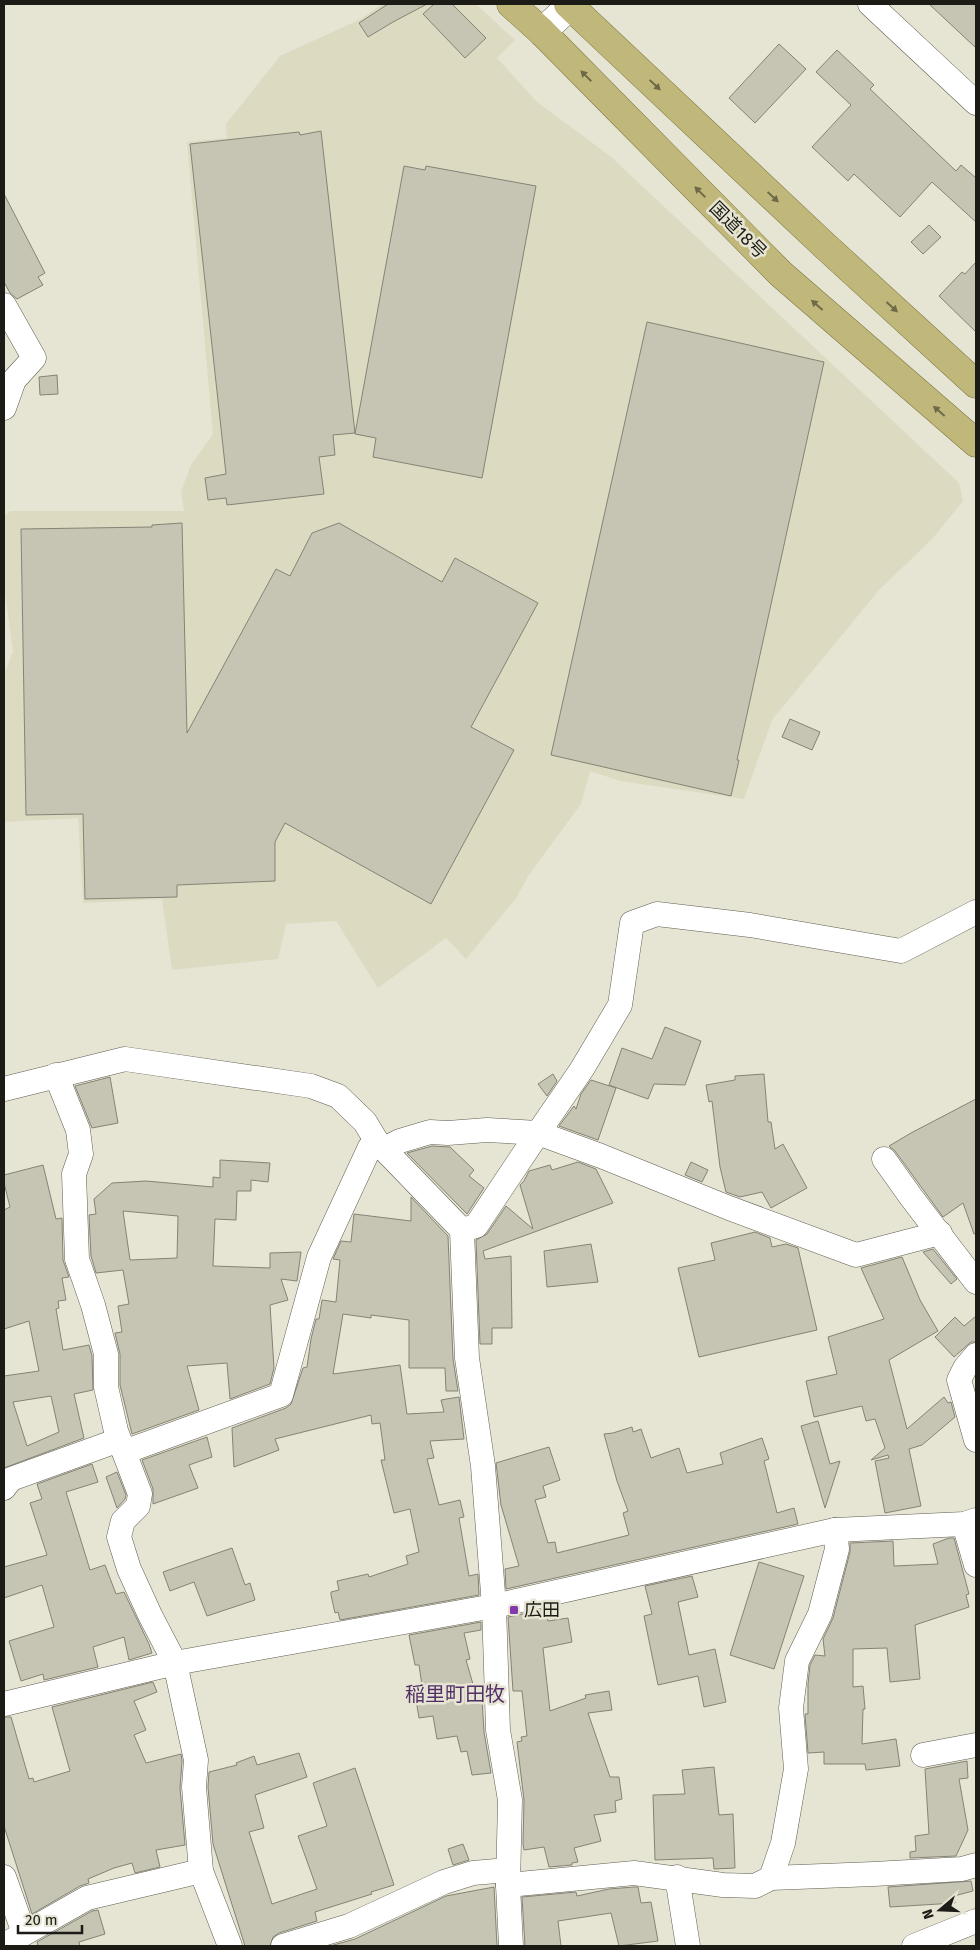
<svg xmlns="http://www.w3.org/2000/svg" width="980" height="1950" font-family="'Fira Sans','Noto Sans JP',sans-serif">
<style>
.built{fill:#dddac2}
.building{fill:#c6c5b4;stroke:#858374;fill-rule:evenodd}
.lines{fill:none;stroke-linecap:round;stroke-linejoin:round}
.minor-casing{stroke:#605e50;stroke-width:25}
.tertiary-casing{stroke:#605e50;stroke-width:29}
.trunk-casing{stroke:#7d7641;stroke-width:29}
.minor{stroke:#fff;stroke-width:24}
.tertiary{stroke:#fff;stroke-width:28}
.trunk{stroke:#c0b87a;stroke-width:28}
.oneway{fill:#6e6a48}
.poi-dot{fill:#8439ab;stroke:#e6e4d3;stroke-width:2}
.labels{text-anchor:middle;stroke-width:5;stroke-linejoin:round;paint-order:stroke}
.street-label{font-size:18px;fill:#1c1b15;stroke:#e6e4d3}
.poi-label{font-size:18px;fill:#1c1b15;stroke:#e6e4d3;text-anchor:start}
.quarter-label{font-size:20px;fill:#522f67;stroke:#e6e4d3}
</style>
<rect width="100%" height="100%" fill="#e6e4d3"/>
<polygon class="built" points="382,4 476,4 515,40 497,58 537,102 610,156 959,483 963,501 933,538 879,590 772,720 744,799 620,781 590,771 581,804 528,876 517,897 466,959 446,938 378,988 336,921 286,924 278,959 172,970 162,899 83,903 78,818 4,822 4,674 13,652 4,584 4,517 10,511 184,511 181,492 191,465 213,434 187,142 227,138 226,124 280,56 361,19"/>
<g class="building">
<polygon points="388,4 427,4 393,22 368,37 359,23"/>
<polygon points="434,4 452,4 486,38 465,58 423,14"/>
<polygon points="929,4 976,4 976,48"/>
<polygon points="779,44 806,69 755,123 729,98"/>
<polygon points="837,50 874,85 870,89 956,171 961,165 976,178 976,222 932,182 900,217 854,174 848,181 812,147 851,105 816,72"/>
<polygon points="321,131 355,433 333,435 335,455 319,457 324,494 227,505 226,498 208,500 205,478 226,474 190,144 299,132 300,135"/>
<polygon points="404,166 425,170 426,166 536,186 482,478 373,457 376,438 355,434"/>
<polygon points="4,194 45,273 38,277 43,285 17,299 10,293 4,282"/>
<polygon points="929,225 941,237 923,254 911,242"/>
<polygon points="976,262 976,332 939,296 962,272 965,274"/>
<polygon points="647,322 824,362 737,760 739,760 731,796 551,755"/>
<polygon points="57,375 58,394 40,395 39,377"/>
<polygon points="182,523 187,733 276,569 290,576 312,533 339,523 442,582 455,558 538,603 471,727 514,750 431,904 285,823 275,842 275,881 177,885 177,897 85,899 83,814 26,815 21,529 152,527 152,525"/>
<polygon points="790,719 820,732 812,750 782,737"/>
<polygon points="665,1027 701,1041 685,1085 654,1084 648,1099 609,1085 622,1048 652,1059"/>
<polygon points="553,1074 557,1081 547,1096 538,1084"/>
<polygon points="764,1074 768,1122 771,1122 775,1149 783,1144 807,1188 771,1208 762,1192 740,1197 726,1192 720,1167 712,1101 709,1102 706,1085 735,1080 735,1076"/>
<polygon points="110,1077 118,1123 92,1128 75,1086"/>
<polygon points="591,1080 616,1088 598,1140 559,1126 574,1106 576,1109 581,1094"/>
<polygon points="976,1099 976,1233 974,1234 963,1203 943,1217 895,1151 889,1146 911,1133"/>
<polygon points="432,1146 450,1147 474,1170 469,1176 484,1188 467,1214 407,1153"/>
<path d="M220 1160 270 1163 268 1182 251 1180V1191H237L236 1220 215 1219 213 1266 270 1268V1253L301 1252 297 1281 281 1279 288 1300 270 1305 274 1368 270 1384 230 1399 227 1363 187 1366 199 1410 132 1434 120 1385V1354L115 1333 122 1332 118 1306 129 1304 123 1270 96 1273 91 1256 89 1215 96 1214 94 1199 112 1183 146 1181 213 1187V1177L220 1178ZM123 1211 178 1216 177 1258 130 1260Z"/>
<polygon points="578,1162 596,1169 613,1203 483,1251 485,1259 511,1256 512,1328 492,1328 492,1344 480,1344 476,1240 487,1234 506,1206 533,1229 520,1185 524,1181 529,1171 550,1165 552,1170"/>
<polygon points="691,1162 708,1170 702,1182 685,1175"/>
<path d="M43 1165 56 1219 62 1218 63 1260 69 1277 62 1278 66 1300 58 1301 59 1308 56 1309 63 1350 89 1345 92 1356 93 1390 74 1394 84 1438 4 1468V1376L39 1371 29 1321 4 1329V1210L10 1207 4 1183V1175ZM51 1396 59 1432 27 1446 13 1402Z"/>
<polygon points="411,1197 448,1236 453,1359 458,1391 446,1391 445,1368 409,1368 409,1320 371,1315 371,1318 343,1314 333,1374 400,1365 407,1414 444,1412 441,1400 459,1397 464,1439 430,1441 434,1458 427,1459 439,1505 460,1500 464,1517 459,1518 469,1576 478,1574 479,1595 340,1620 338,1612 335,1613 331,1595 331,1592 339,1590 337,1581 368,1574 369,1577 408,1564 406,1556 419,1552 410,1509 394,1513 381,1460 385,1460 380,1423 372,1424 371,1415 275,1439 279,1450 234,1467 232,1428 286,1408 291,1404 303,1368 307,1367 311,1339 316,1319 319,1319 322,1300 336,1302 340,1260 333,1259 341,1241 351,1242 354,1214 411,1221"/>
<polygon points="755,1232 770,1238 772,1247 786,1244 798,1248 817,1330 699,1357 678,1268 715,1260 711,1243"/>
<polygon points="591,1244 598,1282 547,1287 544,1251"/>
<polygon points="933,1249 957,1279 951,1284 923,1252"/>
<polygon points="902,1257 920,1300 938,1331 889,1360 907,1429 944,1397 948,1403 951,1402 955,1417 922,1445 909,1449 921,1506 885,1513 875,1461 889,1458 888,1455 871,1460 885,1448 875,1419 866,1421 862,1406 814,1417 806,1381 837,1374 828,1337 884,1319 861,1268"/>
<polygon points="976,1316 976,1342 971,1342 954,1357 935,1337 955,1317 964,1326"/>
<polygon points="818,1421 830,1464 840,1461 825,1508 801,1426"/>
<polygon points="632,1427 633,1432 641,1429 651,1458 679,1448 687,1473 723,1464 720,1453 762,1438 769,1459 764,1461 777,1513 794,1508 798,1524 506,1589 505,1569 519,1566 501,1505 496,1463 549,1447 560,1480 543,1486 546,1497 535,1500 548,1543 555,1542 557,1553 629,1535 623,1513 628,1511 617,1481 604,1434 613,1433"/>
<polygon points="207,1437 212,1457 189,1465 198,1488 153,1504 153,1489 142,1460"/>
<polygon points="92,1464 98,1482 66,1492 90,1570 105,1565 116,1594 124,1592 149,1644 152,1653 129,1660 124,1637 93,1647 98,1667 44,1680 43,1674 21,1681 9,1641 54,1627 42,1585 4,1598 4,1567 47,1555 30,1503 42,1499 37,1484"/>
<polygon points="117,1472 126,1495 125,1499 117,1508 106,1477"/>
<polygon points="949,1538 954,1538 969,1594 966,1595 969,1607 915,1625 920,1679 890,1682 887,1648 853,1649 853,1687 863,1686 865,1709 863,1709 862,1744 896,1739 900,1766 866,1770 865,1764 824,1764 824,1752 808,1753 805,1714 808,1714 808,1684 810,1665 815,1655 825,1656 823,1639 833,1618 850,1552 850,1543 893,1541 894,1566 938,1564 933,1544"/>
<polygon points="232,1548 245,1585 250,1583 255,1600 207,1616 194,1582 170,1591 163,1572"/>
<polygon points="759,1562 804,1576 774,1669 730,1655"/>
<polygon points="692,1576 698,1597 678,1602 689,1655 715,1649 726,1702 704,1707 698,1676 658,1685 644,1616 652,1614 645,1586"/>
<polygon points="546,1609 548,1621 568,1618 572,1642 543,1648 550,1711 586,1698 585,1695 609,1691 612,1710 588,1713 610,1777 619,1777 622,1799 615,1801 616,1812 594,1815 601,1841 574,1848 578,1862 572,1863 572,1865 549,1867 544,1847 524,1850 523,1844 524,1800 517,1742 522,1741 521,1737 527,1736 522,1691 513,1691 508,1617"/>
<polygon points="481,1622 481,1630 464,1633 470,1659 466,1660 477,1698 482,1698 484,1732 491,1773 472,1775 467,1751 461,1752 457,1736 437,1739 433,1716 419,1718 416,1700 424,1699 419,1665 415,1665 409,1635"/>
<polygon points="153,1682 157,1692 134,1701 146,1730 134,1735 146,1763 181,1754 182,1761 180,1788 185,1845 156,1850 160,1867 135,1873 132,1863 114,1868 88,1879 89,1883 80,1886 32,1914 4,1826 4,1717 11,1717 29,1779 33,1778 34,1782 70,1771 52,1707"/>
<polygon points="299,1753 307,1777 255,1795 264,1828 249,1832 272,1904 317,1889 298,1836 327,1826 313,1783 355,1768 394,1885 371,1892 372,1894 315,1912 317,1921 279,1933 273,1937 270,1946 245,1946 213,1844 208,1787 209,1772 237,1765 236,1763 254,1756 257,1765"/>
<polygon points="967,1761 968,1778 959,1779 968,1830 956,1856 910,1858 910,1852 916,1851 915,1836 929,1834 925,1769"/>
<polygon points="714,1767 719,1815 733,1814 735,1868 714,1869 713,1858 655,1860 653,1795 685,1794 682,1770"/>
<polygon points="463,1844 469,1860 453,1865 448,1849"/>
<polygon points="971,1881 973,1891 954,1896 955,1903 890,1907 888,1887"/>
<polygon points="494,1887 497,1946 330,1946 355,1939 446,1896"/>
<polygon points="634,1887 638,1887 641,1903 651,1902 658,1941 619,1946 611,1913 558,1921 561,1946 525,1946 522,1897 576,1892 577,1896 609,1889"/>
<polygon points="98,1910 105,1934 79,1942 80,1946 38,1946 37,1942 92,1911"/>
</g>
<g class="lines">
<defs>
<g id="minor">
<polyline points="870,4 976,103"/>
<polyline points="4,305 34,358 14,380 4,408"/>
<polyline points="56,1075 78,1130 81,1154 74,1174 77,1259 93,1305 106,1354 106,1387 116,1431 140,1494 138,1506 123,1521 119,1537 129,1569 150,1615 175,1663 196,1760 194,1787 201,1871 230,1946"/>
<polyline points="4,1089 125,1059 311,1086 338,1096 365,1122 377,1142"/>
<polyline points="384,1149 400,1141 430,1132 448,1133 487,1130 538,1133 582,1069 620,1005 632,923 657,914 750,925 901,951 976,912"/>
<polyline points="884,1159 911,1197 976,1282"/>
<polyline points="462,1230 476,1226 538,1133 601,1156 729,1208 856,1255 940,1233"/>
<polyline points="976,1355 965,1368 959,1380 976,1440"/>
<polyline points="124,1452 281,1395 319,1257 370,1147 377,1142 462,1230 467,1358 483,1466 494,1606 498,1730 510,1800 508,1885 511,1946"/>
<polyline points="4,1488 11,1479 119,1440"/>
<polyline points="964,1524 976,1565"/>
<polyline points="4,1704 175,1663 494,1606 835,1530 964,1524 976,1520"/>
<polyline points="923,1755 976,1745"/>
<polyline points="4,1877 24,1933"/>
<polyline points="677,1877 688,1946"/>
<polyline points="771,1878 874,1874 962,1869 976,1865"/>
<polyline points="508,1885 634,1873 723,1885 755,1886 771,1878 783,1843 796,1769 791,1708 797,1661 820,1614 837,1549 835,1530"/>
<polyline points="4,1945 87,1898 201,1871"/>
<polyline points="283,1946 349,1926 444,1882 473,1873 508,1870"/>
<polyline points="914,1946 976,1921"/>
</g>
<polyline id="tertiary" points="542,32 572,4"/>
<g id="trunk">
<polyline points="511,4 542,32 781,274 976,443"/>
<polyline points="568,4 824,245 976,384"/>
</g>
</defs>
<use href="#minor" class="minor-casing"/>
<use href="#tertiary" class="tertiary-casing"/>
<use href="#trunk" class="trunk-casing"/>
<use href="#minor" class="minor"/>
<use href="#tertiary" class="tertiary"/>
<use href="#trunk" class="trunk"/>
</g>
<defs><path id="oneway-solid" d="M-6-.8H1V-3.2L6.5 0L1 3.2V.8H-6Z" transform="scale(1.25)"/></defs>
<g class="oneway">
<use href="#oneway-solid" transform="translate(586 76) rotate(-135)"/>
<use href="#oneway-solid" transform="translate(655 85) rotate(43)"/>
<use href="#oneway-solid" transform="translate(700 192) rotate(-135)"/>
<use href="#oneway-solid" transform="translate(773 197) rotate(43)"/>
<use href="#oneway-solid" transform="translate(817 305) rotate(-139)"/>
<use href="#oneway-solid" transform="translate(892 307) rotate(42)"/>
<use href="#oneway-solid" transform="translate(939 411) rotate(-139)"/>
</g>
<rect class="poi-dot" x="509" y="1605" width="10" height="10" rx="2.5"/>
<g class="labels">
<g class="street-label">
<text transform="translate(738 230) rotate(45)" y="6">国道18号</text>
</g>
<g class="poi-label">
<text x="524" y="1616">広田</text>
</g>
<g class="quarter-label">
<text x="455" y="1701">稲里町田牧</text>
</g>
</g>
<rect width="980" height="1950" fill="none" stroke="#1c1b15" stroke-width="10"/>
<g transform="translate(940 1910) rotate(251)" stroke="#e6e4d3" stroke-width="4" paint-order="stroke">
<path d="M0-4L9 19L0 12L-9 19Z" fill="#1c1b15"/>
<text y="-8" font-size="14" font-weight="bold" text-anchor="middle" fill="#1c1b15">N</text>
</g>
<path d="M18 1925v8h64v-8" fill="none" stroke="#1c1b15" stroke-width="2.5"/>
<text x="25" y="1925" font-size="15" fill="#1c1b15" stroke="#e6e4d3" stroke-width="4" paint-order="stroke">20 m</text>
</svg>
